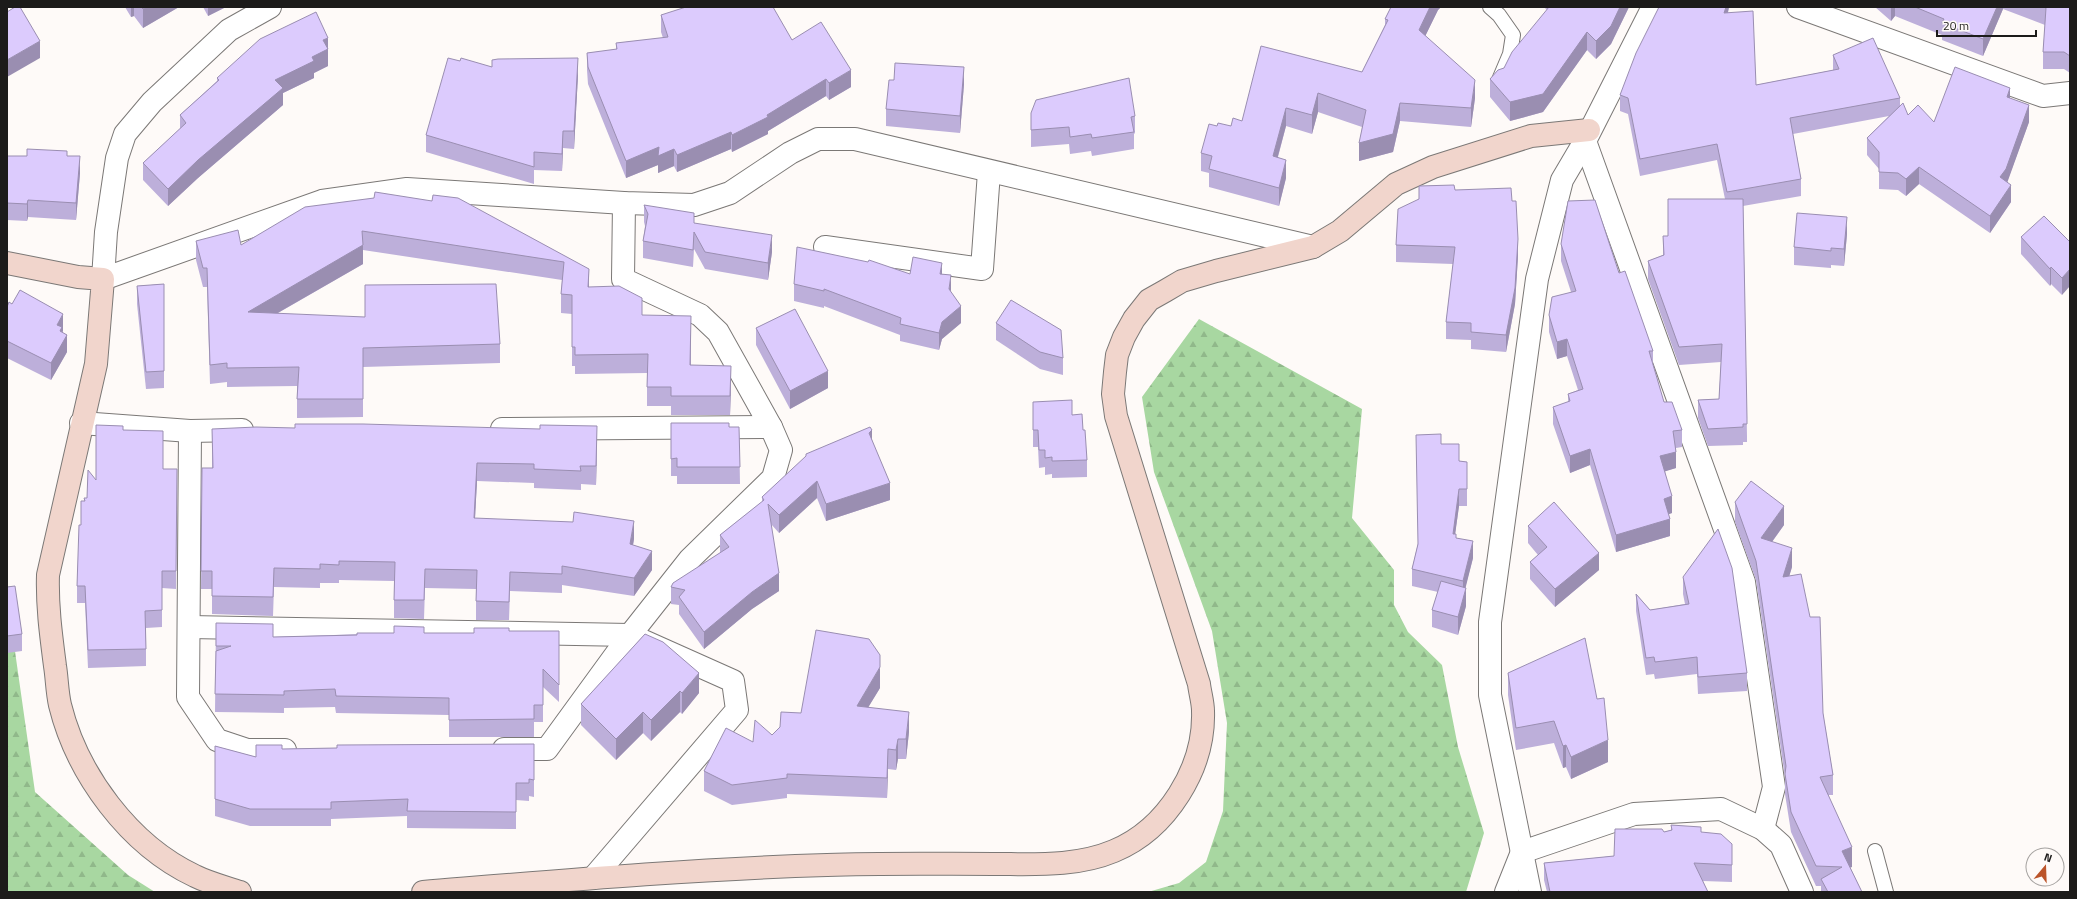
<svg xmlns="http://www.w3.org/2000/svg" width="2077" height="899" font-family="'Titillium Web',sans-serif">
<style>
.forest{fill:url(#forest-firs)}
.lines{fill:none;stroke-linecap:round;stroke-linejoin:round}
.lane-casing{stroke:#7b7876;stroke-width:16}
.street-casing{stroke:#7b7876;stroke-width:24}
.secondary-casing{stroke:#7b7876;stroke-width:24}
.lane{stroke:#fff;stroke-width:14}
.street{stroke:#fff;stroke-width:22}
.secondary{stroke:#f1d5cc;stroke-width:22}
.wall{fill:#bdafda}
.shaded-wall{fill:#9a8eb1}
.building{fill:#dccbfd;stroke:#9a8eb1}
</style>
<defs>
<pattern id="forest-firs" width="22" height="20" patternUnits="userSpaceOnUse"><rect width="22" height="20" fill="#a8d7a1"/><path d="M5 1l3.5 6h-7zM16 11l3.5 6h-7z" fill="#90b88a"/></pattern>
</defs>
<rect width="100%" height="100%" fill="#fefaf8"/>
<g class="forest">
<polygon points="1199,319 1362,409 1352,518 1394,570 1394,605 1408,632 1442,665 1458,747 1484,833 1466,892 1148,892 1179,883 1206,862 1223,811 1227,723 1212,631 1154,472 1142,397"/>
<polygon points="7,595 35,792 128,875 155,892 7,892"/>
</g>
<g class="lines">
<defs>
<g id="lane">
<polyline points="1490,7 1499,15 1513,35 1510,54 1499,80"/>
<polyline points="1875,851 1886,892"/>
</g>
<g id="street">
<polyline points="270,7 229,30 152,102 125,134 117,158 106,232 103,279 322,201 407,189 624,203 694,205 730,193 790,153 818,139 855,139 1313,247"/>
<polyline points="1798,7 2043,96 2070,93"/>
<polyline points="1585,141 1744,582 1774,787 1763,829"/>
<polyline points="825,247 982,269 989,172"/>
<polyline points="81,423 190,431 242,430"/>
<polyline points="502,429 771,427"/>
<polyline points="190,431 188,697 217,740 247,750 285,750"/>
<polyline points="190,627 630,635"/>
<polyline points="504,749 547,749 630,635"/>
<polyline points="593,878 737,710 733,681 630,635 690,559 773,478 781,450 771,427 718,332 700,315 623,279 624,203"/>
<polyline points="1506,892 1522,852 1634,814 1721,809 1763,829 1781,845 1802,892"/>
<polyline points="1530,892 1490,695 1490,622 1537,279 1562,180 1585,141 1653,7"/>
</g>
<g id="secondary">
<path d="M7 263 78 277 103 279 96 364 48 575C47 606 51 635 55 666 57 678 57 692 60 705 77 774 129 845 195 876 209 883 225 887 240 892"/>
<path d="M423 892C557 881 692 869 827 865 883 863 938 864 994 864 1034 864 1076 867 1114 851 1167 829 1205 768 1203 711 1203 702 1200 693 1199 684L1116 416 1113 394 1115 372 1117 355 1124 337 1134 319 1149 300 1165 291 1182 281 1216 271 1313 247 1340 231 1396 184 1433 167 1531 136 1589 130"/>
</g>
</defs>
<use href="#lane" class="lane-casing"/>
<use href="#street" class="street-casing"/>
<use href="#secondary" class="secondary-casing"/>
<use href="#lane" class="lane"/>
<use href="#street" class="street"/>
<use href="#secondary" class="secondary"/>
</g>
<g class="wall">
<polygon points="125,7 179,7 143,28 134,16 131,17"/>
<polygon points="203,7 226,7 208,16"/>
<polygon points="1391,7 1441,7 1438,10 1425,36 1475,98 1471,127 1400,121 1393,152 1359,161 1362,127 1318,112 1312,134 1286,126 1278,157 1286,178 1279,206 1209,187 1209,173 1201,171 1201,153 1217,126 1231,126 1362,72 1385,25 1385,19"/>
<polygon points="1544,7 1629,7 1611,44 1596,59 1587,50 1543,112 1510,121 1490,97 1490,79 1504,68 1547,10"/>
<polygon points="1659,7 1729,7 1728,13 1756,85 1833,70 1833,55 1900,98 1900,106 1908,115 1934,122 2010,98 2029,122 2007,182 2011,202 1990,233 1919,184 1906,196 1898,190 1879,189 1879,169 1867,155 1867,138 1889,116 1793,134 1801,179 1801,196 1743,206 1747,436 1747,442 1743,442 1743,445 1708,446 1698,418 1698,400 1719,399 1721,362 1679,365 1648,279 1648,261 1663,255 1663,236 1668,236 1725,199 1717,160 1640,176 1628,114 1620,111 1620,95"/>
<polygon points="1875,7 2070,7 2070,73 2064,69 2043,69 2043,52 2045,25 2003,9 1983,56 1942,40 1942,35 1895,16 1891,21"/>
<polygon points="661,15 792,40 851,87 829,100 826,96 768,131 768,134 732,152 731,149 677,172 674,166 658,173 658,165 626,178 588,84 587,70 587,53 616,50 616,43 663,38 661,32"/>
<polygon points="328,48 328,66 314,73 314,78 283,93 283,105 198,178 168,206 143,180 143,163 180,129 180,115 217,81 217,78"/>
<polygon points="460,61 492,67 578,75 574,149 563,148 562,171 534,170 534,184 426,152 426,135"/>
<polygon points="964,84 960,133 886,126 886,109"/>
<polygon points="1031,113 1135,116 1135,133 1134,134 1134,149 1092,156 1091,151 1070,154 1069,144 1031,147"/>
<polygon points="7,156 67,156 80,173 76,220 28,217 27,221 7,220"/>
<polygon points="1455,190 1518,256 1515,304 1506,352 1471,349 1471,340 1446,339 1446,322 1453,264 1396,262 1396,245"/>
<polygon points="374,198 589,269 589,287 642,315 691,335 691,365 731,385 730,415 671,415 671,406 647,406 647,373 575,374 575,366 572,366 572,314 561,313 561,294 562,280 363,250 363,264 278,313 500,344 500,363 363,367 363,417 297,418 297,386 227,387 227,382 210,384 207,287 203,287 196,260 196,241 241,245"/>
<polygon points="644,205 772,252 768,280 705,269 694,249 693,267 643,258 643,241 645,226 644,222"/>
<polygon points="1847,234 1844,266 1831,265 1831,268 1794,265 1794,247"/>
<polygon points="2021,237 2070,242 2062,295 2051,284 2050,286 2021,254"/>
<polygon points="1561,244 1619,273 1653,351 1653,366 1664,402 1682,430 1682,447 1676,448 1676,468 1665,471 1672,513 1668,514 1670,536 1616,552 1590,465 1570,473 1553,424 1553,407 1568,402 1568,394 1578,390 1567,356 1557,359 1549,332 1549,315 1571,292 1561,261"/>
<polygon points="910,274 942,274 951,292 961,323 942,339 939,350 900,341 900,335 824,306 824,308 794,301 794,284"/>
<polygon points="164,284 164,388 146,389 137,304 137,286"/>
<polygon points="7,307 63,331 62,332 67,352 51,380 7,358"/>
<polygon points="996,323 1063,358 1063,375 1040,369 996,340"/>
<polygon points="756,328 828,388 790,409 756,345"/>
<polygon points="1033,402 1072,415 1083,430 1087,460 1087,477 1052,478 1052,474 1045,475 1045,467 1039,468 1038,447 1033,447"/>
<polygon points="671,423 729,427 739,427 740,484 677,484 677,476 671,476"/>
<polygon points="212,429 597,445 596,485 581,484 581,490 534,488 534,483 477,481 475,518 634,539 633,545 652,570 634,596 562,585 562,593 510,591 509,620 476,620 476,589 425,588 424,619 394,618 394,581 339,580 339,583 320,583 320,588 274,587 273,616 212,614 212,589 201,589 202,468 212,468"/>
<polygon points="123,430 163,469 177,469 176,589 162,588 162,627 146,628 146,666 88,668 85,603 77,603 77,586 81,525 84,501 87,498"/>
<polygon points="872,440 890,500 826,521 817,498 779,533 771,524 779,591 752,609 704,649 679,614 679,605 671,604 671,587 720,553 720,535 762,502 762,497 806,457 806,454"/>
<polygon points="1441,444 1459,461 1467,462 1467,506 1459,506 1455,534 1456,538 1473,558 1465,588 1466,606 1458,635 1432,627 1432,610 1438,592 1412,586 1412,569"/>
<polygon points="1735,502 1784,525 1772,542 1792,567 1789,576 1823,713 1833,775 1833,795 1828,795 1852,867 1850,867 1862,892 1821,892 1821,886 1816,886 1791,832 1785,794 1785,777 1756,580 1735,522"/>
<polygon points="1528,526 1599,570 1555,607 1530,579 1530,562 1538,555 1528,543"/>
<polygon points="1683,577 1747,673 1747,691 1698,694 1697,674 1655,679 1654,674 1646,675 1636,611 1636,594 1650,610 1685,604 1683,594"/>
<polygon points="7,587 22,634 22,651 7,653"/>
<polygon points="216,623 273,637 394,633 474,633 509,631 559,631 559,702 543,687 543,722 534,722 534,737 449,737 449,715 336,713 335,707 284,708 284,713 215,712"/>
<polygon points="645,634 699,693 682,714 680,712 651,741 643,733 616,760 581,725 581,704"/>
<polygon points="1508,673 1608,762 1571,779 1566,767 1563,768 1554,743 1516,750 1508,695"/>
<polygon points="880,688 868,707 909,732 906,759 898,759 896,770 888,769 887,798 787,794 787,798 732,805 704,791 704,771 753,742 772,735 801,713"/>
<polygon points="534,744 534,797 529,796 529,801 516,800 516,829 407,828 407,816 331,819 331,826 250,826 215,816 215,746 256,757 282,749"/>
<polygon points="1671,825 1701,832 1732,862 1732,882 1703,881 1708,892 1547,892 1544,880 1544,863 1614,856 1664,832 1671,830"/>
</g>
<g class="shaded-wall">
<polygon points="131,7 134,7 134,16 131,17"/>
<polygon points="146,7 179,7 143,28 143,9"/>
<polygon points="208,7 226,7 208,16"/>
<polygon points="1430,7 1441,7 1438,10 1419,49 1419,30"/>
<polygon points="1620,7 1629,7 1611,44 1596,59 1596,41"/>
<polygon points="1726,7 1729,7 1724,29 1724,13"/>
<polygon points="1891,7 1895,7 1895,16 1891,21"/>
<polygon points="1997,7 2003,7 2003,9 1983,56 1983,39"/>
<polygon points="1587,32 1587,50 1543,112 1510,121 1510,102"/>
<polygon points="328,38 328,66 314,73 314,78 283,93 283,105 198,178 168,206 168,189 275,80 312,57 323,40"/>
<polygon points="40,41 40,58 7,77 7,60"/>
<polygon points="578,58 578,75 574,149 574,131"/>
<polygon points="964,67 964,84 960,133 960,116"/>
<polygon points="851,70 851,87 829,100 829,83"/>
<polygon points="826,79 826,96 768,131 768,134 732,152 732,135 767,115"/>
<polygon points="1475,80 1475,98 1471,127 1471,108"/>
<polygon points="2010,88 2010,105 2007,97"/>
<polygon points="1318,93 1318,112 1312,134 1312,115"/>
<polygon points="1400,103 1400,121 1393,152 1359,161 1359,143"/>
<polygon points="2029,105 2029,122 2006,186 2000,177"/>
<polygon points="1286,108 1286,126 1273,174 1273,156"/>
<polygon points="563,131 563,148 562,171 562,154"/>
<polygon points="731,132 731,149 677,172 677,155"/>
<polygon points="659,147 674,149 674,166 658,173 658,165 626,178 626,161"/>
<polygon points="80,156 80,173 76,220 76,203"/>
<polygon points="1286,160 1286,178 1279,206 1279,188"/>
<polygon points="1919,167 1919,184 1906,196 1906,179"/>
<polygon points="2011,185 2011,202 1990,233 1990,216"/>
<polygon points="28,200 28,217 27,221 27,204"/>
<polygon points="1847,217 1847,234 1844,266 1844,249"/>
<polygon points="772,235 772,252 768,280 768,263"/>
<polygon points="1518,239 1518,256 1515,304 1506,352 1506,335"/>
<polygon points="363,245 363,264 248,330 248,312"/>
<polygon points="942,263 942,280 940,274"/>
<polygon points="2051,267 2051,284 2050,286 2050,269"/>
<polygon points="589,269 589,288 588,287"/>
<polygon points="2070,269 2070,286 2062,295 2062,278"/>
<polygon points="951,275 951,292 949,289"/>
<polygon points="961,306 961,323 942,339 939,350 939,333 942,322"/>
<polygon points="63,314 63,331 62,333 67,335 67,352 51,380 51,363 57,325"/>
<polygon points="691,316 691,335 690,384 690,365"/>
<polygon points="1567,339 1567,356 1557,359 1557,342"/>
<polygon points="731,366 731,385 730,415 730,396"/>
<polygon points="828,371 828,388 790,409 790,391"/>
<polygon points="597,426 597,445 596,485 596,466"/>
<polygon points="872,430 872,447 869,433"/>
<polygon points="1590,449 1590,465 1570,473 1570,456"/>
<polygon points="1676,452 1676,468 1660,473 1660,456"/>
<polygon points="477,463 477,481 474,537 474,518"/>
<polygon points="817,481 817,498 779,533 779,515"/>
<polygon points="890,483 890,500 826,521 826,504"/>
<polygon points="1459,489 1459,506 1453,550 1453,534"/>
<polygon points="1672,496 1672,513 1664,516 1664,499"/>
<polygon points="1784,506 1784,525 1761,557 1761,538"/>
<polygon points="1670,519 1670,536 1616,552 1616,535"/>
<polygon points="634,521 634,539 630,562 630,544"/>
<polygon points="1473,541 1473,558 1463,598 1463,581"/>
<polygon points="1792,548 1792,567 1783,597 1783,577"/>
<polygon points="652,551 652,570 634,596 634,578"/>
<polygon points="1599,553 1599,570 1555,607 1555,589"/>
<polygon points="779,573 779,591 752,609 704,649 704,632 752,592"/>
<polygon points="1466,588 1466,606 1458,635 1458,617"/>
<polygon points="880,667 880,688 857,726 857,706"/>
<polygon points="699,673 699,693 682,714 682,693"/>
<polygon points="680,691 680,712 651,741 651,720"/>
<polygon points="643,712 643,733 616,760 616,739"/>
<polygon points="909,712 909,732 906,759 906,739"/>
<polygon points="898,739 898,759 896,770 896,750"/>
<polygon points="1608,740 1608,762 1571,779 1571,757"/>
<polygon points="1566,745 1566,767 1563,768 1563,746"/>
<polygon points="888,749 888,769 887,798 887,778"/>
<polygon points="1852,847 1852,867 1842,871 1842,851"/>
</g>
<g class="building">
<polygon points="15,7 20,7 40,41 7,60 7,12"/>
<polygon points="141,7 146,7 143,9"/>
<polygon points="686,7 773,7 792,40 821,22 851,70 829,83 826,79 767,115 768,117 732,135 731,132 677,155 674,149 658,156 659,147 626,161 588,67 587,53 617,49 616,43 668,37 661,15"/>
<polygon points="1391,7 1430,7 1419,30 1475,80 1471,108 1400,103 1393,134 1359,143 1366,110 1318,93 1312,115 1286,108 1273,156 1286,160 1279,188 1209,169 1212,156 1201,153 1209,124 1217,126 1218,123 1231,126 1233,118 1242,121 1261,46 1362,72 1388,20 1385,19"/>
<polygon points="1549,7 1620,7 1611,26 1596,41 1587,32 1543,94 1510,102 1490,79 1498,70 1504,68 1512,52"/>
<polygon points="1659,7 1726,7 1724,13 1753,11 1756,85 1839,69 1833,55 1873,38 1900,98 1790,118 1801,179 1727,192 1717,144 1640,159 1628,98 1620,95 1636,53"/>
<polygon points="1915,7 1997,7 1983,39 1942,23 1944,19"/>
<polygon points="2043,7 2070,7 2070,56 2064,52 2043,52 2046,8"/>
<polygon points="316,12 328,38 323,40 328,49 312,57 314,61 275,80 283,88 198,160 168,189 143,163 186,123 180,115 219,80 217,78 260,39"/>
<polygon points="448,58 460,61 461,58 492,67 492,60 498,59 578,58 574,131 563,131 562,154 534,152 534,167 426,135"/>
<polygon points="895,63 964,67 960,116 886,109 889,80 894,80"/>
<polygon points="1955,67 2010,88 2007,97 2029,105 2006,169 2000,177 2011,185 1990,216 1919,167 1906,179 1898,173 1879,172 1879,152 1867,138 1903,103 1908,115 1918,105 1934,122"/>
<polygon points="1129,78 1135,116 1131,117 1134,132 1092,138 1091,134 1070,137 1069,127 1031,130 1031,113 1036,100"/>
<polygon points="27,149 67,151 67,156 80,156 76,203 28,200 27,204 7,203 7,156 27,156"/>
<polygon points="1454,185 1455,190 1511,188 1512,201 1516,201 1518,239 1515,288 1506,335 1471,332 1471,323 1446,322 1455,247 1396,245 1398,209 1419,199 1419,186"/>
<polygon points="375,192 432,201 433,195 458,198 589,269 588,287 619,286 642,298 642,315 691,316 690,365 731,366 730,396 671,396 671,387 647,387 648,354 575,355 575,347 572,347 572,295 561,294 564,262 362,231 363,245 248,312 365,317 365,285 496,284 500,344 363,348 363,399 297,399 299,367 227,368 227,363 210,365 207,268 203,268 196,241 238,230 241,245 305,207 374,198"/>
<polygon points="1668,199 1743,199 1747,418 1747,424 1743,424 1743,427 1708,429 1698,400 1719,399 1722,344 1679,347 1648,261 1664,255 1663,236 1668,236"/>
<polygon points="1595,200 1619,273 1625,271 1653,351 1649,351 1664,402 1672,402 1682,430 1673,431 1676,452 1660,456 1672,496 1664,499 1670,519 1616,535 1590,449 1570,456 1553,407 1570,401 1568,394 1583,389 1567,339 1557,342 1549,315 1552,297 1576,291 1561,244 1568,201"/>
<polygon points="644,205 694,213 694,223 772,235 768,263 705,252 694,232 693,250 643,241 648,214"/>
<polygon points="1797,213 1847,217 1844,249 1831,248 1831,251 1794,247"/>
<polygon points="2044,216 2070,242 2070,269 2062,278 2051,267 2050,269 2021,237"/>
<polygon points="797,247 868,262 869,260 910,274 913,257 942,263 940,274 951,275 949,289 961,306 942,322 939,333 900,324 901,318 824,289 824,291 794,284"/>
<polygon points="164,284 164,371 146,372 137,286"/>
<polygon points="20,290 63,314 57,325 62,327 60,331 67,335 51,363 7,341 7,307 9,302 12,304"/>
<polygon points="1011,300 1061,330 1063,358 1040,352 996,323"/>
<polygon points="795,309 828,371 790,391 756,328"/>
<polygon points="1072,400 1072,415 1082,414 1083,430 1085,430 1087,460 1052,461 1052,457 1045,458 1045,450 1039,450 1038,430 1033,430 1033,402"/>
<polygon points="671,423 729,423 729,427 739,427 740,467 677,467 677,458 671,459"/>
<polygon points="295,424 363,424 540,429 540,425 597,426 596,466 580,466 581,471 534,469 534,464 477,463 474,518 573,522 574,512 634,521 630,544 652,551 634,578 562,566 562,574 510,572 509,602 476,601 477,570 425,569 424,600 394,600 395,562 339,561 339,565 320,564 320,569 274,568 273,597 212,596 212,571 201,571 202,468 213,468 212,429 256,427 295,428"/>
<polygon points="96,425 123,426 123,430 163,431 163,469 177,469 176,571 162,571 162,610 145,611 146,649 88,650 85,586 77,586 79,525 81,525 81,501 85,501 84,498 87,498 88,470 96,480"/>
<polygon points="870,427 872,430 869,433 890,483 826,504 817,481 779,515 768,504 779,573 752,592 704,632 679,597 685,590 671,587 673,583 729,547 720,535 764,500 762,497 806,456 806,454"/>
<polygon points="1441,434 1441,444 1459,444 1459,461 1467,462 1467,489 1459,489 1453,534 1456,534 1456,538 1473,541 1463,581 1412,569 1418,544 1416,435"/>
<polygon points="1751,481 1784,506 1761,538 1792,548 1783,577 1801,574 1810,617 1820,617 1823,713 1833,775 1820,777 1852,847 1842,851 1862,892 1828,892 1821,879 1842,867 1816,866 1791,812 1785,774 1786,766 1756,561 1735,502"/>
<polygon points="1554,502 1599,553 1555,589 1530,562 1547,547 1528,526"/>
<polygon points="1718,529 1732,568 1747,673 1698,677 1697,657 1655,662 1654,657 1646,658 1636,594 1650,610 1689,604 1683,577"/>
<polygon points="1441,581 1466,588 1458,617 1432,610"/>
<polygon points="15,586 22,634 7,636 7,587"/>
<polygon points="216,623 273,624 273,637 357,635 357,633 394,633 394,626 424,627 424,633 474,633 474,628 509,628 509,631 559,631 559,685 543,669 543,705 534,705 534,719 449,720 449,698 336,696 335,689 284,691 284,695 215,694 216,651 231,646 216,646"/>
<polygon points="816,630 869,639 880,655 880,667 857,706 909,712 906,739 898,739 896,750 888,749 887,778 787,774 787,778 732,785 704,771 726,728 753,742 755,720 772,735 780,727 781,712 801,713"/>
<polygon points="645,634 663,642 699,673 682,693 680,691 651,720 643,712 616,739 581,704"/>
<polygon points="1585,638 1597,699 1604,698 1608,740 1571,757 1566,745 1563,746 1554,721 1516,728 1508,673"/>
<polygon points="534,744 534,780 529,779 529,783 516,783 516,812 407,811 408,799 331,802 331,809 250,809 215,799 215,746 256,757 256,745 282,745 282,749 337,748 337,745"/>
<polygon points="1671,825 1701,827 1701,832 1721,834 1732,844 1732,865 1694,863 1708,892 1550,892 1544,863 1614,856 1615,829 1662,829 1664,832 1672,830"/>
</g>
<rect width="2077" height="899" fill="none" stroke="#1c1b1a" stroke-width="16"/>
<g transform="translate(2045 867) rotate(19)"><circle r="19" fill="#fefaf8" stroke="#a4a19f"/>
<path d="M0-3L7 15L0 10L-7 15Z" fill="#bb542a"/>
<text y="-6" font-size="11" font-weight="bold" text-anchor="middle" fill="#1c1b1a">N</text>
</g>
<path d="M1937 30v6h99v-6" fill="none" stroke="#1c1b1a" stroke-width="2"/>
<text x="1943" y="30" font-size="12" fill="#1c1b1a" stroke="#fefaf8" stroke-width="3" paint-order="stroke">20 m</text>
</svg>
